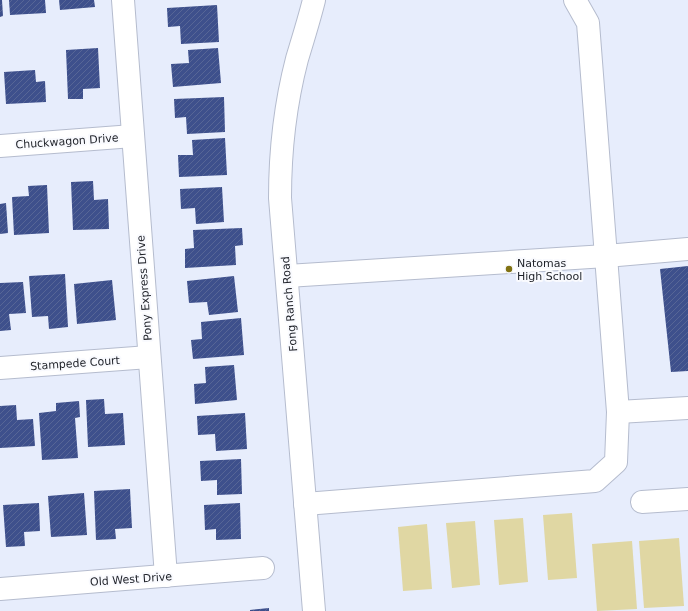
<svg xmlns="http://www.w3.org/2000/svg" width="688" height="611" font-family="'DejaVu Sans',sans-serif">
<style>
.pitch{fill:#e0d7a3}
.building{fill:url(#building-hatch)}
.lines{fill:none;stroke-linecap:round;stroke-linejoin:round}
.minor-casing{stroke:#b5bcce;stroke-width:24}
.minor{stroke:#fff;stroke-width:22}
.poi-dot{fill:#817212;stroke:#f9fafe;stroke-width:1.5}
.labels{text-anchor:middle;stroke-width:4;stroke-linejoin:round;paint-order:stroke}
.street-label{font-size:11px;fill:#1e2128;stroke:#f9fafe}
.poi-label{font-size:11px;fill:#1e2128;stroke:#f9fafe;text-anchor:start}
</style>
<defs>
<pattern id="building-hatch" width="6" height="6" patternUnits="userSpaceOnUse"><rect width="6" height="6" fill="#3e508c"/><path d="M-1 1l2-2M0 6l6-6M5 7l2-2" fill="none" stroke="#576696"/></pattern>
</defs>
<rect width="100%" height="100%" fill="#e7edfc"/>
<g class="pitch">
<polygon points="572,513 577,578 548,580 543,515"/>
<polygon points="523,518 528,582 499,585 494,520"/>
<polygon points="475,521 480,585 452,588 446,523"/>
<polygon points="427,524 432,589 403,591 398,527"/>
<polygon points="679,538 684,606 644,608 639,541"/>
<polygon points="632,541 637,609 597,611 592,544"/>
</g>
<g class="building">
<polygon points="0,0 2,0 3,16 0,17"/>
<polygon points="9,0 45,0 46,13 10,15"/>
<polygon points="59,0 94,0 95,7 60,10"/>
<polygon points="217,5 219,42 181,44 180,26 168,27 167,8"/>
<polygon points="98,48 100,88 83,89 83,99 68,99 66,50"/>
<polygon points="218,48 221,83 173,87 171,64 189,63 188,50"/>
<polygon points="35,70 36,82 45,81 46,102 6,104 4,72"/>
<polygon points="224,97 225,132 187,134 186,117 175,118 174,99"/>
<polygon points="225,138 227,175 179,177 178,155 193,155 192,140"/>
<polygon points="93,181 94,200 108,199 109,229 73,230 71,182"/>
<polygon points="47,185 49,233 14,235 12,197 29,196 28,186"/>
<polygon points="222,187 224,222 196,224 195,208 181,209 180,189"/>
<polygon points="6,203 8,233 0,234 0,204"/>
<polygon points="242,228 243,245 235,246 236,265 185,268 185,249 194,248 193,230"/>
<polygon points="688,266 688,371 671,372 660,269"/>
<polygon points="65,274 68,327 49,329 48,316 32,317 29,276"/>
<polygon points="234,276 238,312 209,315 207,302 189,303 187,281"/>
<polygon points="112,280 116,320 77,324 74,284"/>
<polygon points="23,282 26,313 9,314 11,330 0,331 0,283"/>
<polygon points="241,318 244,355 193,359 191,340 202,339 201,322"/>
<polygon points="234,365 237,400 195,404 194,384 206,383 205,367"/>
<polygon points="104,399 105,414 123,413 125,445 88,447 86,400"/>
<polygon points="79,401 80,417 75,418 78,458 42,460 39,413 56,411 56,403"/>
<polygon points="16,405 17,420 33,419 35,446 0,448 0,406"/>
<polygon points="245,413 247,449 216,451 215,434 198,435 197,416"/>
<polygon points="241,459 242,494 217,495 217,480 201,481 200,461"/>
<polygon points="130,489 132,528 115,529 116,539 96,540 94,491"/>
<polygon points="84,493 87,535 51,537 48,496"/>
<polygon points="39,503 40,531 24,532 25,546 6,547 3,505"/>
<polygon points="240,503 241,539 216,540 216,529 205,530 204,505"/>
<polygon points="269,608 269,611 250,611 250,610"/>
</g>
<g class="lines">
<defs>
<g id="minor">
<polyline points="123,0 166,576"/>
<polyline points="0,146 133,136"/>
<polyline points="287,276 606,256 688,249"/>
<polyline points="0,368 149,357"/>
<polyline points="618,412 688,408"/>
<polyline points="642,502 688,499"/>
<polyline points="305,504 595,481 616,462 618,412 588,23 575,0"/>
<polyline points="0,589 263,568"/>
<path d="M314 611 280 198C280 151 285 105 297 59 303 39 309 20 314 0"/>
</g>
</defs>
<use href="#minor" class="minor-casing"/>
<use href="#minor" class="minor"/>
</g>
<circle class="poi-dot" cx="509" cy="269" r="4"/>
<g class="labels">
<g class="street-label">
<text transform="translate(67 141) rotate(-4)" y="4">Chuckwagon Drive</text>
<text transform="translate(144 288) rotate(-94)" y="4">Pony Express Drive</text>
<text transform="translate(289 304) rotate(-95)" y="4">Fong Ranch Road</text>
<text transform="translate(75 363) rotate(-4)" y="4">Stampede Court</text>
<text transform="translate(131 579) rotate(-4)" y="4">Old West Drive</text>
</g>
<g class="poi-label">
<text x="517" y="267">Natomas<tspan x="517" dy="13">High School</tspan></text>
</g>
</g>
</svg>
